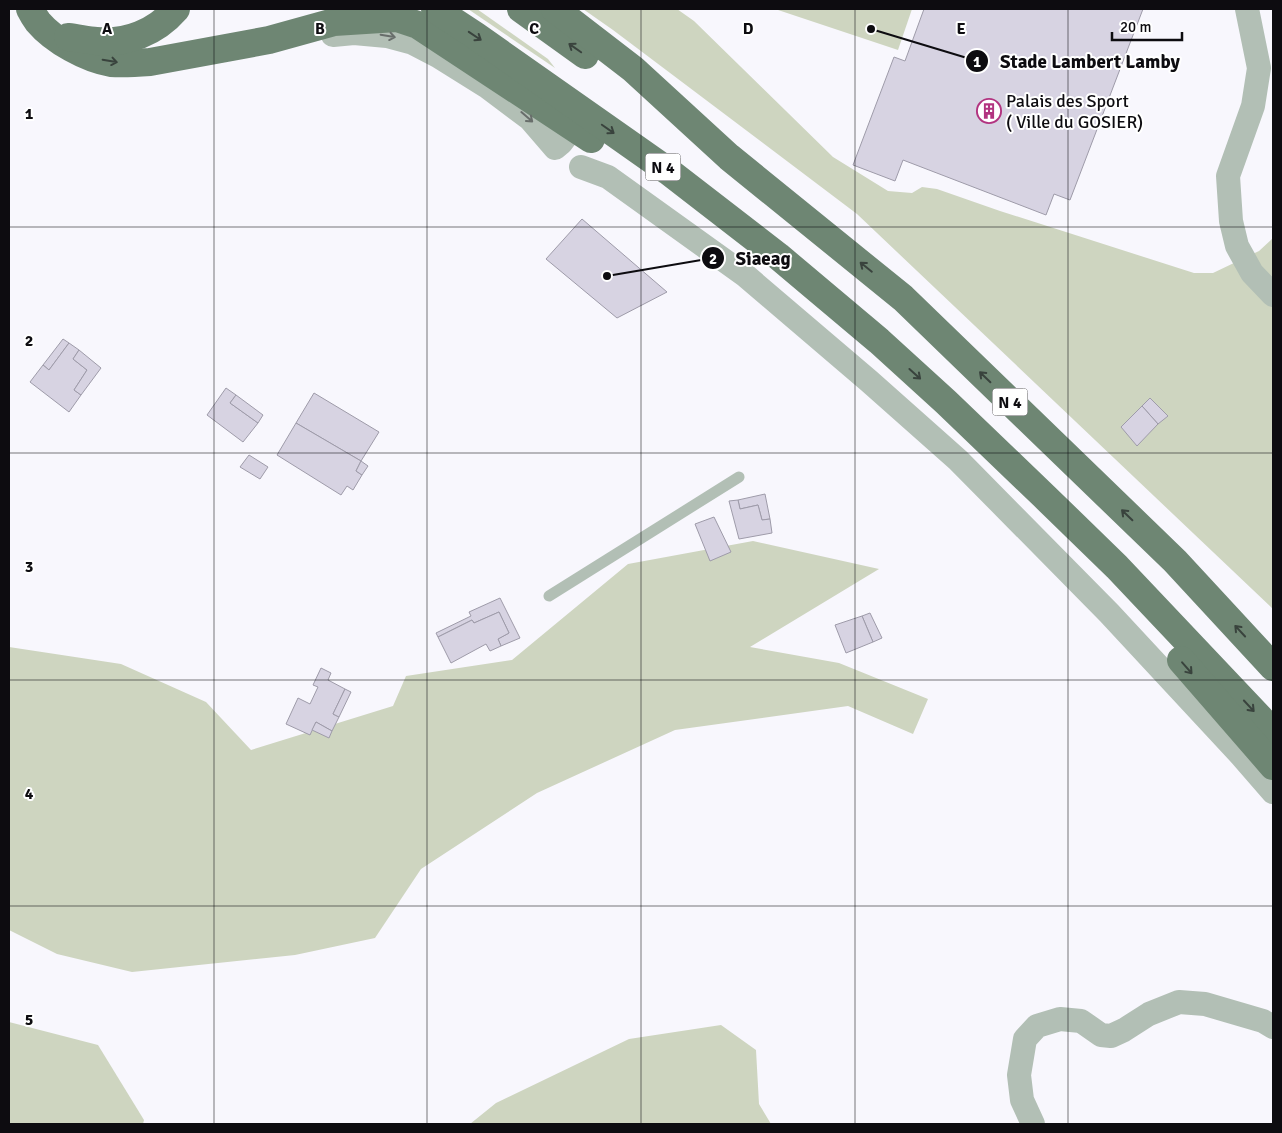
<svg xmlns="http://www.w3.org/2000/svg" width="1282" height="1133" font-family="Signika,sans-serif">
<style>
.green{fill:#ced5c0}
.building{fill:#d7d3e2;stroke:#9e9ba9}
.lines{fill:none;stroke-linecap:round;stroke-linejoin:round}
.service{stroke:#b2bfb5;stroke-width:11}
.minor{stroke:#b2bfb5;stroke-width:24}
.trunk{stroke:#6e8673;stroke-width:28}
.oneway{stroke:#686e6b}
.oneway2{stroke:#39433d}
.grid{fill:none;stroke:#0d0c10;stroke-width:1;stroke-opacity:0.55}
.labels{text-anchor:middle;stroke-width:4;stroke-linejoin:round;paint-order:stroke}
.shield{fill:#fff;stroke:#565558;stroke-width:1}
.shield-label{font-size:16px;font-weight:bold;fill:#0d0c10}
.poi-label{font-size:18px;fill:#0d0c10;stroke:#fff;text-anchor:start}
.grid-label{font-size:16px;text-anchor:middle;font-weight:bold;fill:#0d0c10;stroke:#fff;stroke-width:4;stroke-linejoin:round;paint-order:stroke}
.leader{fill:none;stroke:#0d0c10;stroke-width:2}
.callout-dot{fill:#0d0c10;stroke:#fff;stroke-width:2}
.mark-label{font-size:15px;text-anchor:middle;font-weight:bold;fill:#fff}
.callout-label{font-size:19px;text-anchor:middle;font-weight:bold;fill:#0d0c10;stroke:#fff;stroke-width:4;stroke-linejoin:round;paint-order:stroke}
</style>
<rect width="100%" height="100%" fill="#f8f7fd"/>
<g class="green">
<polygon points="468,9 477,9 548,59 555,68"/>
<polygon points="583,9 677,9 694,21 833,157 888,191 912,193 922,187 937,189 1000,211 1194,273 1213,273 1259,251 1273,238 1273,609 857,214 613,30"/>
<polygon points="775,9 912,9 898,50"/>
<polygon points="753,541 879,569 750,647 839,663 928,699 913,734 848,706 675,730 537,793 421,869 375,938 295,955 132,972 57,954 9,930 9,647 121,664 206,702 251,750 393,706 406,676 512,660 628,564"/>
<polygon points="9,1022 98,1045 144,1120 143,1124 9,1124"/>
<polygon points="721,1025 756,1050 759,1104 771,1124 470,1124 496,1103 629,1039"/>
</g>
<g class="building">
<polygon points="924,9 1143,9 1070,200 1054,194 1046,215 903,160 895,181 853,165 894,57 905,61"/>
<polygon points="582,219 667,292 617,318 546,259"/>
<polygon points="63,339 69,343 49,370 43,365"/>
<polygon points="69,343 79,350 73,359 87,370 74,390 81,395 69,412 30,382 43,365 49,370"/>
<polygon points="79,350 101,368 81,395 74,390 87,370 73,359"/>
<polygon points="226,388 236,395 230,403 258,423 243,442 207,415"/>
<polygon points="314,393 379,432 361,461 296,423"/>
<polygon points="236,395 263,415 258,423 230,403"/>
<polygon points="1150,398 1168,416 1158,424 1142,406"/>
<polygon points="1142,406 1158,424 1137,446 1121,427"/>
<polygon points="296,423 361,461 356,471 362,475 353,490 347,486 341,495 277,455"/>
<polygon points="249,455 268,467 260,479 240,467"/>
<polygon points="361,461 368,466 362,475 356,471"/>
<polygon points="765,494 770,519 762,520 758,505 740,509 738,500"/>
<polygon points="738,500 740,509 758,505 762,520 770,519 772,533 739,539 729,501"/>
<polygon points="714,517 731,552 710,561 695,524"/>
<polygon points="500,598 520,638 501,646 498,639 509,633 499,612 474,623 472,620 438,637 436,633 471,616 469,612"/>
<polygon points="499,612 509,633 498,639 501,646 490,651 486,644 451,663 438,637 472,620 474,623"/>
<polygon points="870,613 882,638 873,642 862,616"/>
<polygon points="862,616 873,642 846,653 835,625"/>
<polygon points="321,668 331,673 328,680 345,689 333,714 339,717 332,731 316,722 310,735 286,724 298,698 310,704 318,687 313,685"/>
<polygon points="345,689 351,692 339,717 333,714"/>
<polygon points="316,722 332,731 329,738 312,730"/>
</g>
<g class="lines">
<polyline class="service" points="549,596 739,477"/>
<g class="minor">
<polyline points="1247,9 1259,68 1253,106 1228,176 1231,221 1237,246 1252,273 1273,295"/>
<polyline points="333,35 354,33 387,36 413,43 438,56 486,86 530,119 555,148 561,143 573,127"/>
<polyline points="581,167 608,177 746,276 869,381 958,460 1109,613 1239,753 1273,792"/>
<polyline points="1033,1124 1022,1100 1019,1075 1025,1039 1037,1026 1060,1019 1081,1021 1101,1035 1111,1036 1124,1030 1149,1014 1179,1002 1205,1004 1263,1021 1273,1027"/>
</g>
<g class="trunk">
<path d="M30 9C32 13 35 18 38 22 54 41 87 59 111 63 124 64 137 63 150 62L269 40 334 22 397 18 418 25 591 139"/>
<polyline points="435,9 476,36 668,171 778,256 879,341 946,402 1044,496 1117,567 1273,732"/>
<polyline points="521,9 585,55"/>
<polyline points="555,9 633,69 729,157 903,298 1175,561 1273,667"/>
<path d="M68 37C77 38 87 40 96 41 127 44 156 32 176 9"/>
<polyline points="1181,660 1273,766"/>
</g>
</g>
<defs><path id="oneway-shaft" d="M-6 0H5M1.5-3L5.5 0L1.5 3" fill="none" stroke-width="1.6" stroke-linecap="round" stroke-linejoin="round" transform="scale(1.25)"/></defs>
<g class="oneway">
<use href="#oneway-shaft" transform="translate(388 36) rotate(10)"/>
<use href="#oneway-shaft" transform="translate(527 117) rotate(41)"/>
</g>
<g class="oneway2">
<use href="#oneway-shaft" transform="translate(475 36) rotate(34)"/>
<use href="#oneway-shaft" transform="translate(575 48) rotate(-145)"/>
<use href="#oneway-shaft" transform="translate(110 61) rotate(10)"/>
<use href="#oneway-shaft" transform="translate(608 129) rotate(35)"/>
<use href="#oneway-shaft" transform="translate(866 267) rotate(-141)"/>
<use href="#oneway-shaft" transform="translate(915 374) rotate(42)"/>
<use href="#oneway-shaft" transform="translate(985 377) rotate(-136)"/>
<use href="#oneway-shaft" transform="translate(1127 515) rotate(-136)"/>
<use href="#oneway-shaft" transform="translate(1240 631) rotate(-133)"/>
<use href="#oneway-shaft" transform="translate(1187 668) rotate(49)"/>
<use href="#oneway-shaft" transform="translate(1249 706) rotate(47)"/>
</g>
<path class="grid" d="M214 9V1124M427 9V1124M641 9V1124M855 9V1124M1068 9V1124M9 227H1273M9 453H1273M9 680H1273M9 906H1273"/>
<defs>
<symbol id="building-ring" viewBox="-11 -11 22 22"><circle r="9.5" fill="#fff" stroke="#b23380" stroke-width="1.5"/><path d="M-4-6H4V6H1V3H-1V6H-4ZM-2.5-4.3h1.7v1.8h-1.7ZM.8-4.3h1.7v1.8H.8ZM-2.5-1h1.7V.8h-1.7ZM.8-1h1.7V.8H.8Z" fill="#b23380"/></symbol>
</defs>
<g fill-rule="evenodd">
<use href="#building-ring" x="975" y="97" width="28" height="28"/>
</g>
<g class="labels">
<g class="shield">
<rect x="645.5" y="153.5" width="35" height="27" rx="4"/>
<rect x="992.5" y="388.5" width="35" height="27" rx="4"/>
</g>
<g class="shield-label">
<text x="663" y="173">N 4</text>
<text x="1010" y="408">N 4</text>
</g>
<g class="poi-label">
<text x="1006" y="107">Palais des Sport<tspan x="1006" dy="21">( Ville du GOSIER)</tspan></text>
</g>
</g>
<g class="grid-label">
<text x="107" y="34">A</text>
<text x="320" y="34">B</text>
<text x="534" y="34">C</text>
<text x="748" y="34">D</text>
<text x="961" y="34">E</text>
<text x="29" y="119">1</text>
<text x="29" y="346">2</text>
<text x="29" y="572">3</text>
<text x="29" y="799">4</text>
<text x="29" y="1025">5</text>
</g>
<path class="leader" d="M871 29L977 61M607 276L713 258"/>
<g class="callout-dot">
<circle cx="871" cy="29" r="5"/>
<circle cx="607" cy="276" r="5"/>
<circle cx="977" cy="61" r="12"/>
<circle cx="713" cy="258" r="12"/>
</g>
<g class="mark-label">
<text x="977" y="67">1</text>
<text x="713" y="264">2</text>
</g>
<g class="callout-label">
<text x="1090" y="68">Stade Lambert Lamby</text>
<text x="763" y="265">Siaeag</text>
</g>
<rect width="1282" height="1133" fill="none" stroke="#0d0c10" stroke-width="20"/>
<path d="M1112 32v8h70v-8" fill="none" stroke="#0d0c10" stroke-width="2.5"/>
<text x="1120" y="32" font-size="15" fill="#0d0c10" stroke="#ffffff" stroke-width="4" paint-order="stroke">20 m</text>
</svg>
